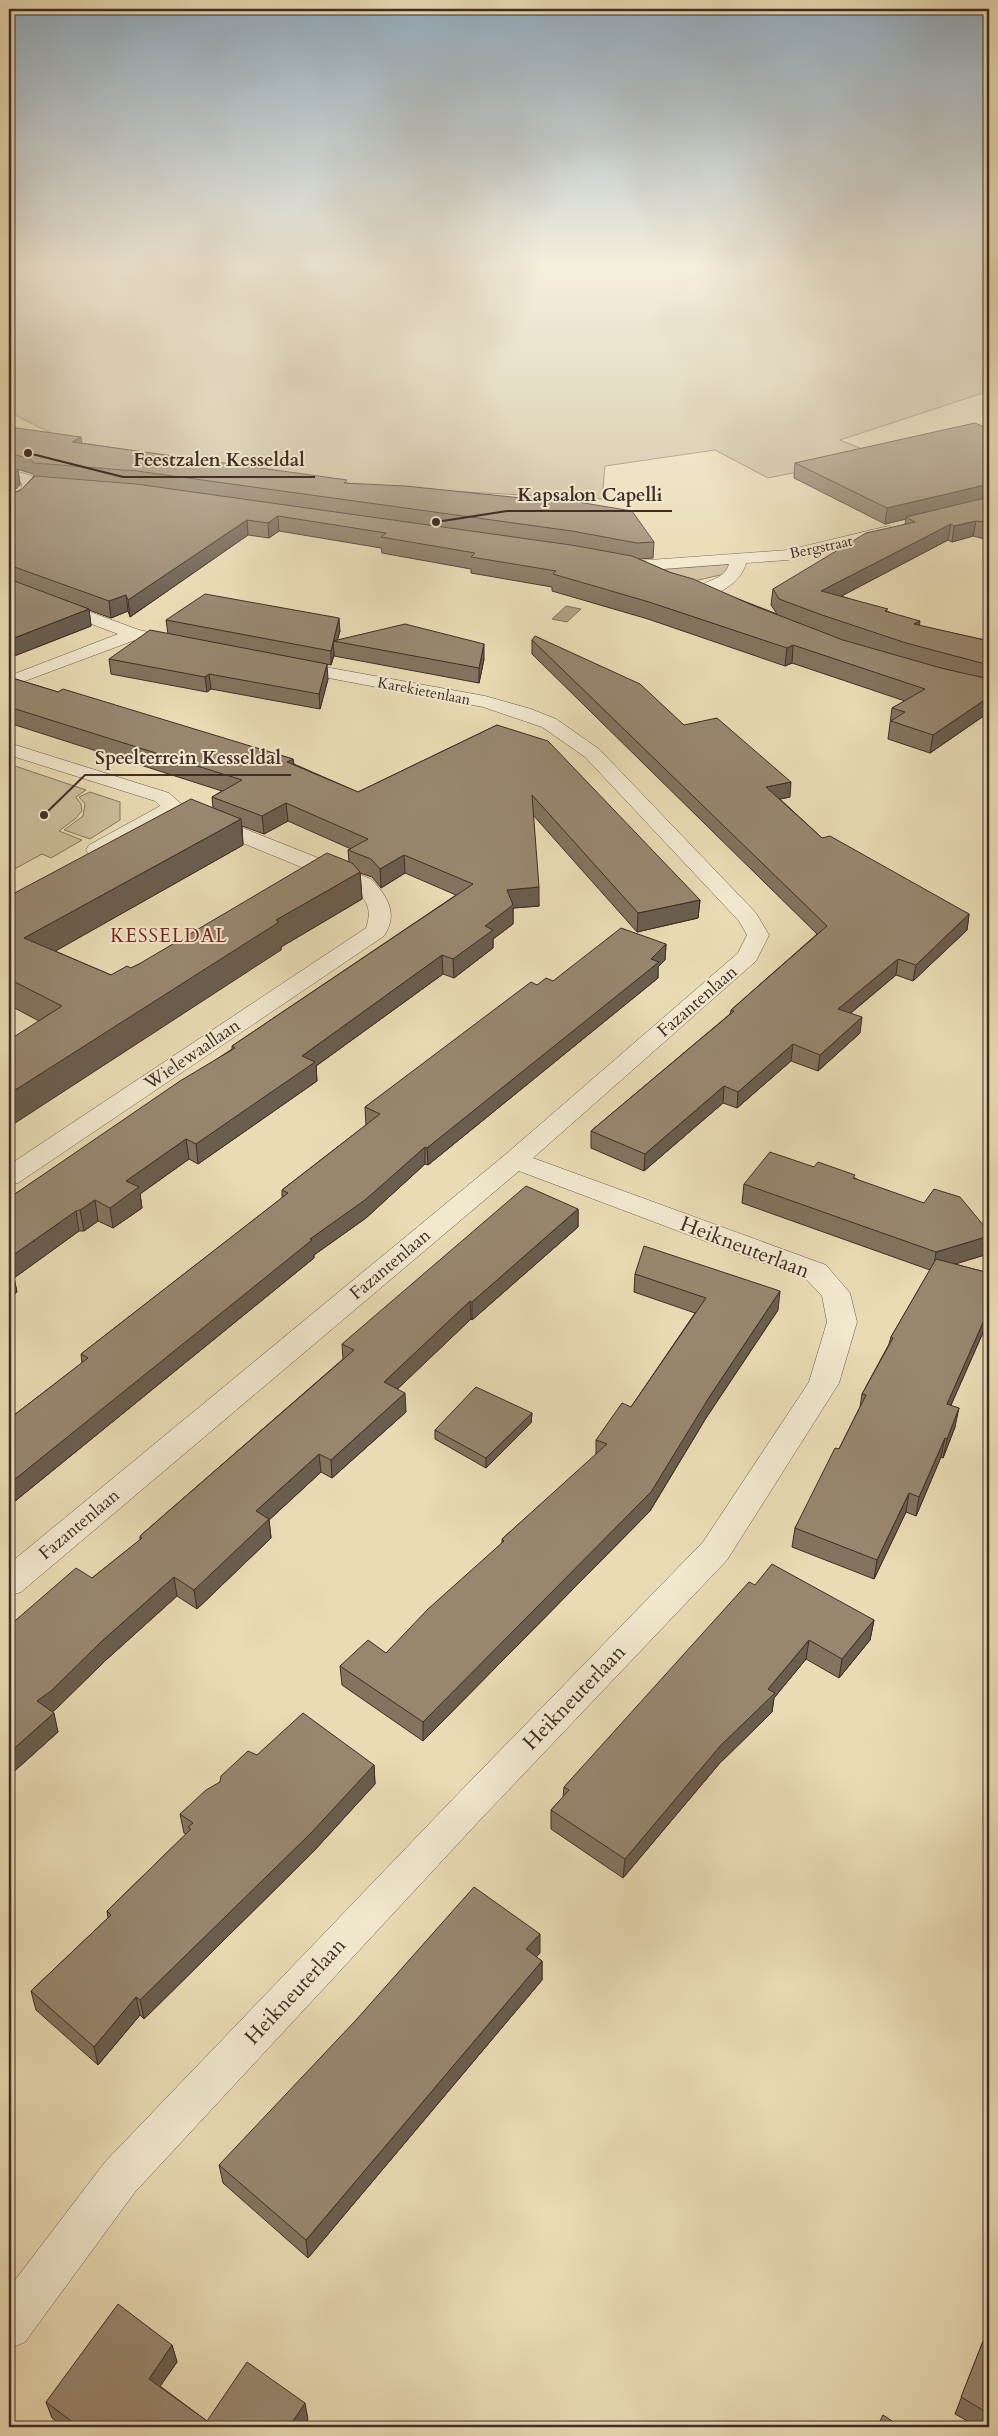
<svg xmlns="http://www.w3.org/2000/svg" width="998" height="2436" font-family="Cardo,serif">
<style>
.green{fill:#ccbd9b;stroke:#867560}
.water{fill:#b0a083;stroke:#83725e}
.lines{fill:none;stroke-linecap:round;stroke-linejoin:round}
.minor-casing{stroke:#6a5849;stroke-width:1}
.tertiary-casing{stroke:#6a5849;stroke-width:1}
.minor{fill:#f1e8ce;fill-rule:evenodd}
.tertiary{fill:#f1e8ce;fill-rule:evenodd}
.wall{fill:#83745f;stroke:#402d26;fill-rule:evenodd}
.shaded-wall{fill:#6a5e4e;stroke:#402d26}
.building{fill:#98876f;stroke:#402d26}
.labels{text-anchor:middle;stroke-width:4;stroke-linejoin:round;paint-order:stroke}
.far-street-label{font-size:15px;fill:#402d26;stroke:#f1e8ce}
.street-label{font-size:18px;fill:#402d26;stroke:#f1e8ce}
.neighbourhood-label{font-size:19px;letter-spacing:1px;fill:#7a1f14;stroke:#f1e8ce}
.near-street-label{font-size:21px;fill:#402d26;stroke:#f1e8ce}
.leader{fill:none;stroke:#402d26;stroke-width:2}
.callout-dot{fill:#402d26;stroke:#f1e8ce;stroke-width:2}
.callout-label{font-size:19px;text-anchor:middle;font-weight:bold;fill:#402d26;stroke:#f1e8ce;stroke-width:4;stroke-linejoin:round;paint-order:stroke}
</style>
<rect width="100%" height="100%" fill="#e9dbb3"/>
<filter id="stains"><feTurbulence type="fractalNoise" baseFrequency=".004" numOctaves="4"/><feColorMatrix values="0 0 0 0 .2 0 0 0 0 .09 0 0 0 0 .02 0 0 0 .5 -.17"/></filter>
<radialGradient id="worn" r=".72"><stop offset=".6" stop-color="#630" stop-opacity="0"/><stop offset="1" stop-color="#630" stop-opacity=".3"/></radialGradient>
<g class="green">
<polygon points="9,268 989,268 989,391 840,440 989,500 817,468 768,478 715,450 605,466 602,499 367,487 75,445 9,412"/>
<polygon points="731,564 725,574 694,581 654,570"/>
<polygon points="9,764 86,790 76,797 81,804 82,811 75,819 59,831 82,840 51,858 42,854 9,872"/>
<polygon points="90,792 120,802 120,820 90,839 64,830 83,816 85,804 79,797"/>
</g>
<polygon class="water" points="566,606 581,609 567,622 552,619"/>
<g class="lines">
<defs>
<g id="minor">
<path d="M889 526 897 531 895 534 788 560 746 563C742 582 716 599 697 595L695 591C704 578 724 582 729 564L636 571 628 566 636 561 788 550Z"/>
<polygon points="9,582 139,630 184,639 187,643 184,647 178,648 135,640 9,687 9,676 118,634 9,593"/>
<polygon points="292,661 485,696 531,709 556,719 599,749 756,913 769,935 756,961 533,1158 826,1265 850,1293 857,1322 839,1383 727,1560 479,1821 135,2192 25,2342 9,2349 9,2288 105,2162 453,1799 703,1542 809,1382 827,1322 822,1296 806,1279 519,1171 21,1592 9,1596 9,1564 506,1154 738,953 747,935 739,921 585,757 542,727 483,707 286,670 283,666 286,662"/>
<path d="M9 743 169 793 180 803 371 879C387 896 399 913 384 936L18 1183 9 1185V1165L366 928C372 910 368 902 355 889L174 815 105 855 97 856 89 855 86 850 89 845 160 806 155 801 9 755Z"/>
</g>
<path id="tertiary" d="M9 469 32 476 38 485C34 496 20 507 9 510V498L21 489 22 485 21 482 9 478Z"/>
</defs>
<use href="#minor" class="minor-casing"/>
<use href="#tertiary" class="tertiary-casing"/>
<use href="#minor" class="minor"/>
<use href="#tertiary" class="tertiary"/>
</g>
<g class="wall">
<path d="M9 427 81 443 347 483 654 542 653 558 639 559 669 572 777 614 771 605 773 589 905 524 906 519 885 524 794 478 795 463 989 429V540L973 536 952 542 948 540 841 596 887 611 920 626 989 641V714L988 713 930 753 888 739 892 708 905 701 792 663 785 666 648 619 552 591V587L471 573V569L382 553 381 548 279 531 269 538 248 535 130 617 128 611 111 618 89 610 91 626 9 658ZM17 469 33 474 34 476 21 490 12 493 20 485 18 470Z"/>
<polygon points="166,620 340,631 337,640 484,659 479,683 334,656 334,655 331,665 168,634"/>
<polygon points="532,640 684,725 790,797 780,799 822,838 969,914 967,930 913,981 896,975 851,1013 860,1033 818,1071 791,1061 737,1108 723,1103 644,1171 591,1148 591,1131 730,1014 731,1010 817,934 532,654"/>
<polygon points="109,659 328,679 320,709 211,689 207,692 111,674"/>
<path d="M9 677 58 692 293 759 294 764 358 792 497 725 700 900 698 918 637 932 533 815 539 906 513 908V924L493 939V948L454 978 443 974 316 1066 317 1081 198 1164 189 1159 140 1194 142 1208 113 1228 98 1221 84 1231H79L14 1278 17 1292 9 1298V1198L232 1049V1046L456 895 405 873 381 888 372 877 360 873 362 899 281 947V950L39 1021 9 1005V896L213 807 212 797 222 791 9 723ZM288 821 351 849 348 850 349 862 131 968 111 975 55 951 243 845 242 826 264 834Z"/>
<polygon points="666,944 665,960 658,967 658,978 428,1165 425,1164 366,1218 314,1255 314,1258 9,1506 9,1419 82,1363 81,1354 282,1198 282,1190 366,1125 365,1107 537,985 553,981"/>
<polygon points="814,1167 855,1178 988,1254 954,1264 989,1273 989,1319 951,1405 955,1427 943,1458 941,1457 916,1516 906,1512 874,1579 792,1547 795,1528 839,1449 860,1407 862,1394 889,1344 891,1337 930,1270 742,1203 744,1184"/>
<polygon points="578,1209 578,1227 472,1320 471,1319 397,1389 406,1412 332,1478 321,1472 269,1520 271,1538 197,1609 177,1596 106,1660 52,1712 58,1732 9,1776 9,1626 92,1578 140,1540 140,1536 343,1359 342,1344"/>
<polygon points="635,1274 778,1310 706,1418 650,1511 423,1741 342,1685 340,1666 386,1653 502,1543 502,1539 596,1455 596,1440 631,1407 695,1313 634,1292"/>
<polygon points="532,1413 531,1423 486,1468 435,1439 435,1430"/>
<polygon points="755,1585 874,1620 870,1640 839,1678 806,1659 774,1698 772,1712 719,1764 623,1878 551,1829 551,1810 563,1797 564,1787"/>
<polygon points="257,1755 374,1765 375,1784 313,1852 144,2019 140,2015 98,2065 36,2010 31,1991 108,1918 107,1911 186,1834 184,1833 180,1814 220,1782"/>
<polygon points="540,1953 536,1957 542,1961 542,1980 308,2258 223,2183 219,2165"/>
<polygon points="989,2326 989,2427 978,2427 955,2414"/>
<polygon points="172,2345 177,2362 160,2386 207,2421 308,2419 302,2427 64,2427 52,2418 46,2402"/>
</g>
<g class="shaded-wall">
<polygon points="81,437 83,452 72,442"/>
<polygon points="18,470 20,485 9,496 9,479"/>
<polygon points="989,484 989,499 906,517 906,519 885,524 887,508"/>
<polygon points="278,516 279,531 269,538 268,523"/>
<polygon points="247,520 248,535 130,617 128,600"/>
<polygon points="976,521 973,536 952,542 954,526"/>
<polygon points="951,524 948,540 819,608 821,591"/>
<polygon points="126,595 128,611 111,618 109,601"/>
<polygon points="89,609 91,626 9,658 9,640"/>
<polygon points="339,618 340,631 337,642 333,641 334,655 331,665 331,651"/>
<polygon points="920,621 918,638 914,624"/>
<polygon points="484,644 484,659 479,683 479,668"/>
<polygon points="793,645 792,663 785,666 787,648"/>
<polygon points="327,664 328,679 320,709 319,694"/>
<polygon points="209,674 211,689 207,692 205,677"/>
<polygon points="989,697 989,704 988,713 930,753 933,735"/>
<polygon points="293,759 294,776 287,762"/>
<polygon points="791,782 790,797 765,802 766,787"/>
<polygon points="286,803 288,821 264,834 262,816"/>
<polygon points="241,819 243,845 29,966 24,938"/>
<polygon points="404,855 405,873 381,888 380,869"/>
<polygon points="360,872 362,899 281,947 281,950 9,1127 9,1094 276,920"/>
<polygon points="539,887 539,906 513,908 513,924 493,939 493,948 454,978 453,959 485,926 507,890"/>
<polygon points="700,900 698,918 637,932 638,913"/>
<polygon points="969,914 967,930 913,981 916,965"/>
<polygon points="666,944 665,960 658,967 658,978 428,1165 427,1148 651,959"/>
<polygon points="442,955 443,974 316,1066 317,1081 198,1164 196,1144 302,1056"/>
<polygon points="898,959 896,975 836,1025 838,1009"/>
<polygon points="862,1017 860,1033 818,1071 820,1055"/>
<polygon points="793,1044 791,1061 737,1108 738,1092"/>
<polygon points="724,1086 723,1103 644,1171 645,1154"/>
<polygon points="186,1139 189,1159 140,1194 142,1208 113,1228 110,1208 126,1181"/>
<polygon points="425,1147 425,1164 366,1218 314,1255 314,1258 9,1506 9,1484 310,1239"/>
<polygon points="95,1200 98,1221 84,1231 80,1210"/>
<polygon points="578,1209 578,1227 472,1320 472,1302"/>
<polygon points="76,1211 79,1231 14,1278 17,1292 9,1298 9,1258"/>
<polygon points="989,1236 989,1248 988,1254 933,1271 936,1252"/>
<polygon points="780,1291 778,1310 706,1418 650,1511 423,1741 423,1722 708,1399"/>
<polygon points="470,1301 471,1319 385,1401 384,1382"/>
<polygon points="989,1309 989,1319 943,1423 947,1404"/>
<polygon points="405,1393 406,1412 332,1478 331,1460"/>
<polygon points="959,1408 955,1427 943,1458 947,1439"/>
<polygon points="532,1413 531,1423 486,1468 486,1458"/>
<polygon points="945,1438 941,1457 916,1516 919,1497"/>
<polygon points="319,1454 321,1472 269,1520 271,1538 197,1609 194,1590 256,1511"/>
<polygon points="909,1493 906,1512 874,1579 877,1560"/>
<polygon points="174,1577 177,1596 106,1660 55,1710 41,1720 37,1701 102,1641"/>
<polygon points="874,1620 870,1640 839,1678 842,1659"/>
<polygon points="809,1640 806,1659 774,1698 772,1712 719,1764 623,1878 625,1859"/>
<polygon points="54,1713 58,1732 9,1776 9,1753"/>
<polygon points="374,1765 375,1784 313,1852 144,2019 140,2000"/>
<polygon points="540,1934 540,1953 526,1968 526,1949"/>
<polygon points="542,1961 542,1980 308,2258 306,2240"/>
<polygon points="136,1997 140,2015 98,2065 94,2047"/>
<polygon points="172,2345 177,2362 154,2395 149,2379"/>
<polygon points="305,2403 308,2419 302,2427 289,2427"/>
</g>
<g class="building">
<polygon points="975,423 989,429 989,484 887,508 795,463"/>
<polygon points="9,427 81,437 72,442 347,480 344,483 405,486 551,501 554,498 632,511 654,542 637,543 572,531 137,471 34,463 30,459 9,453"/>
<polygon points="9,466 18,470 9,479"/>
<polygon points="35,476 136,484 571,545 632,556 669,572 693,579 752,605 843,640 941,668 989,679 989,697 933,735 891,721 905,712 892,708 925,689 793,645 787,648 649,602 553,574 556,571 471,557 475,553 381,537 386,533 278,516 268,523 247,520 128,600 126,595 109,601 9,565 9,495 21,490"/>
<polygon points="989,497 989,523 976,521 954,526 951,524 821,591 888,609 885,611 920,621 914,624 989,641 989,665 906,643 822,615 779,599 773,589 866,533 915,522 906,517"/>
<polygon points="9,579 89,609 9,640"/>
<polygon points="205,594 339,618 331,651 166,620"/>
<polygon points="405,624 484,644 479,668 333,641"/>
<polygon points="150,630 327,664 319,694 209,674 205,677 109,659"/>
<polygon points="535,636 640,684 684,725 717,718 791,782 766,787 822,838 830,836 969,914 916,965 898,959 838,1009 862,1017 820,1055 793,1044 738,1092 724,1086 645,1154 591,1131 734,1011 731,1010 827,926 532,640"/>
<polygon points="9,677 58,692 63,689 293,759 287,762 358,792 497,725 548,741 700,900 638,913 532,795 539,887 507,890 513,905 485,926 493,930 453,959 442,955 302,1056 315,1062 196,1144 186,1139 126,1181 139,1187 110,1208 95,1200 80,1210 76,1211 9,1258 9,1198 180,1081 235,1048 232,1046 473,884 404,855 380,869 371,859 348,850 368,839 286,803 262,816 212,797 242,780 9,707"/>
<polygon points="191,799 241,819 24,938 111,975 127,966 131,968 139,964 327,853 352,863 360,872 276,920 279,922 9,1094 9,1040 62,1006 9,979 9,896"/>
<polygon points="621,928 666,944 651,959 659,962 427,1148 425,1147 365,1200 310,1239 312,1240 9,1484 9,1419 88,1358 81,1354 288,1193 282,1190 380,1114 365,1107 531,982 537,985 546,978 553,981"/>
<polygon points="770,1152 814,1167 818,1162 855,1175 853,1178 924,1203 934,1189 960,1197 989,1232 989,1236 936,1252 744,1184"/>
<polygon points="526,1186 578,1209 472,1302 470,1301 384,1382 405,1393 331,1460 319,1454 256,1511 269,1519 194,1590 174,1577 102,1641 51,1691 37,1701 54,1713 9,1753 9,1626 76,1568 92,1578 142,1538 140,1536 354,1350 342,1344"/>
<polygon points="644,1246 780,1291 708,1399 651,1492 423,1722 340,1666 368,1640 386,1653 428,1609 504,1541 502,1539 607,1444 596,1440 622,1403 631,1407 706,1298 635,1274"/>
<polygon points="936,1259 989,1273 989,1309 947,1404 959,1408 947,1439 945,1438 919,1497 909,1493 877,1560 795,1528 835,1448 839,1449 866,1395 862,1394 893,1338 891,1337"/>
<polygon points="9,1270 12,1272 9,1274"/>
<polygon points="476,1387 532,1413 486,1458 435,1430"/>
<polygon points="772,1564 874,1620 842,1659 809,1640 768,1689 775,1693 721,1745 625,1859 551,1810 569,1790 564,1787 749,1582 755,1585"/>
<polygon points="303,1713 374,1765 311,1833 140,2000 136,1997 94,2047 31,1991 111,1915 107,1911 191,1829 188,1827 193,1823 180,1814 206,1790 220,1782 221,1776 248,1751 257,1755"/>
<polygon points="474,1887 540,1934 526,1949 542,1961 306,2240 219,2165 356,2020"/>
<polygon points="118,2304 172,2345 149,2379 207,2421 247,2362 305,2403 289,2427 79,2427 46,2402"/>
<polygon points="989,2326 989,2414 961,2397"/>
<polygon points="883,2415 901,2427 877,2427"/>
<polygon points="364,2423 370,2427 361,2427"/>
</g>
<linearGradient id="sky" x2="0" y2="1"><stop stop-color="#91acc0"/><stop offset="0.44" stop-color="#f5efdd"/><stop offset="1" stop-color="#f5efdd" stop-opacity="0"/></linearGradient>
<rect width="998" height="609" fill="url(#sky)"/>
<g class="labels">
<g class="far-street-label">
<text transform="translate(821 547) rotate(-12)" y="5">Bergstraat</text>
<text transform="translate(424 691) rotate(11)" y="5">Karekietenlaan</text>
</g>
<g class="street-label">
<text transform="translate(697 1001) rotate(-41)" y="6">Fazantenlaan</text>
<text transform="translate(192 1054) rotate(-34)" y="6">Wielewaallaan</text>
<text transform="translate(390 1264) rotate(-40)" y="6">Fazantenlaan</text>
<text transform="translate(79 1524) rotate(-40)" y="6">Fazantenlaan</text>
</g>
<g class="neighbourhood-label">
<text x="169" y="942">KESSELDAL</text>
</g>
<g class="near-street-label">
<text transform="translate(745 1247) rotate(21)" y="7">Heikneuterlaan</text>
<text transform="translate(574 1697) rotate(-46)" y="7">Heikneuterlaan</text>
<text transform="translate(295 1991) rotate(-47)" y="7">Heikneuterlaan</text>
</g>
</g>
<path class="leader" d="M28 453L123 477H315M436 522L507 511H672M44 815L85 775H291"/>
<g class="callout-dot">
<circle cx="28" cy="453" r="5"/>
<circle cx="436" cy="522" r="5"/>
<circle cx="44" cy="815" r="5"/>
</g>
<g class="callout-label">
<text x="219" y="466">Feestzalen Kesseldal</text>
<text x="590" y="501">Kapsalon Capelli</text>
<text x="188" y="764">Speelterrein Kesseldal</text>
</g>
<rect width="998" height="2436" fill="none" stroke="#e9dbb3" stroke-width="30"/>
<rect x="10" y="10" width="978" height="2416" fill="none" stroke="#402d26" stroke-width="2.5"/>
<rect x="15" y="15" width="968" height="2406" fill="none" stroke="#402d26"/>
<rect width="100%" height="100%" filter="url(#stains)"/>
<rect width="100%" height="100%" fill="url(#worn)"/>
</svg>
